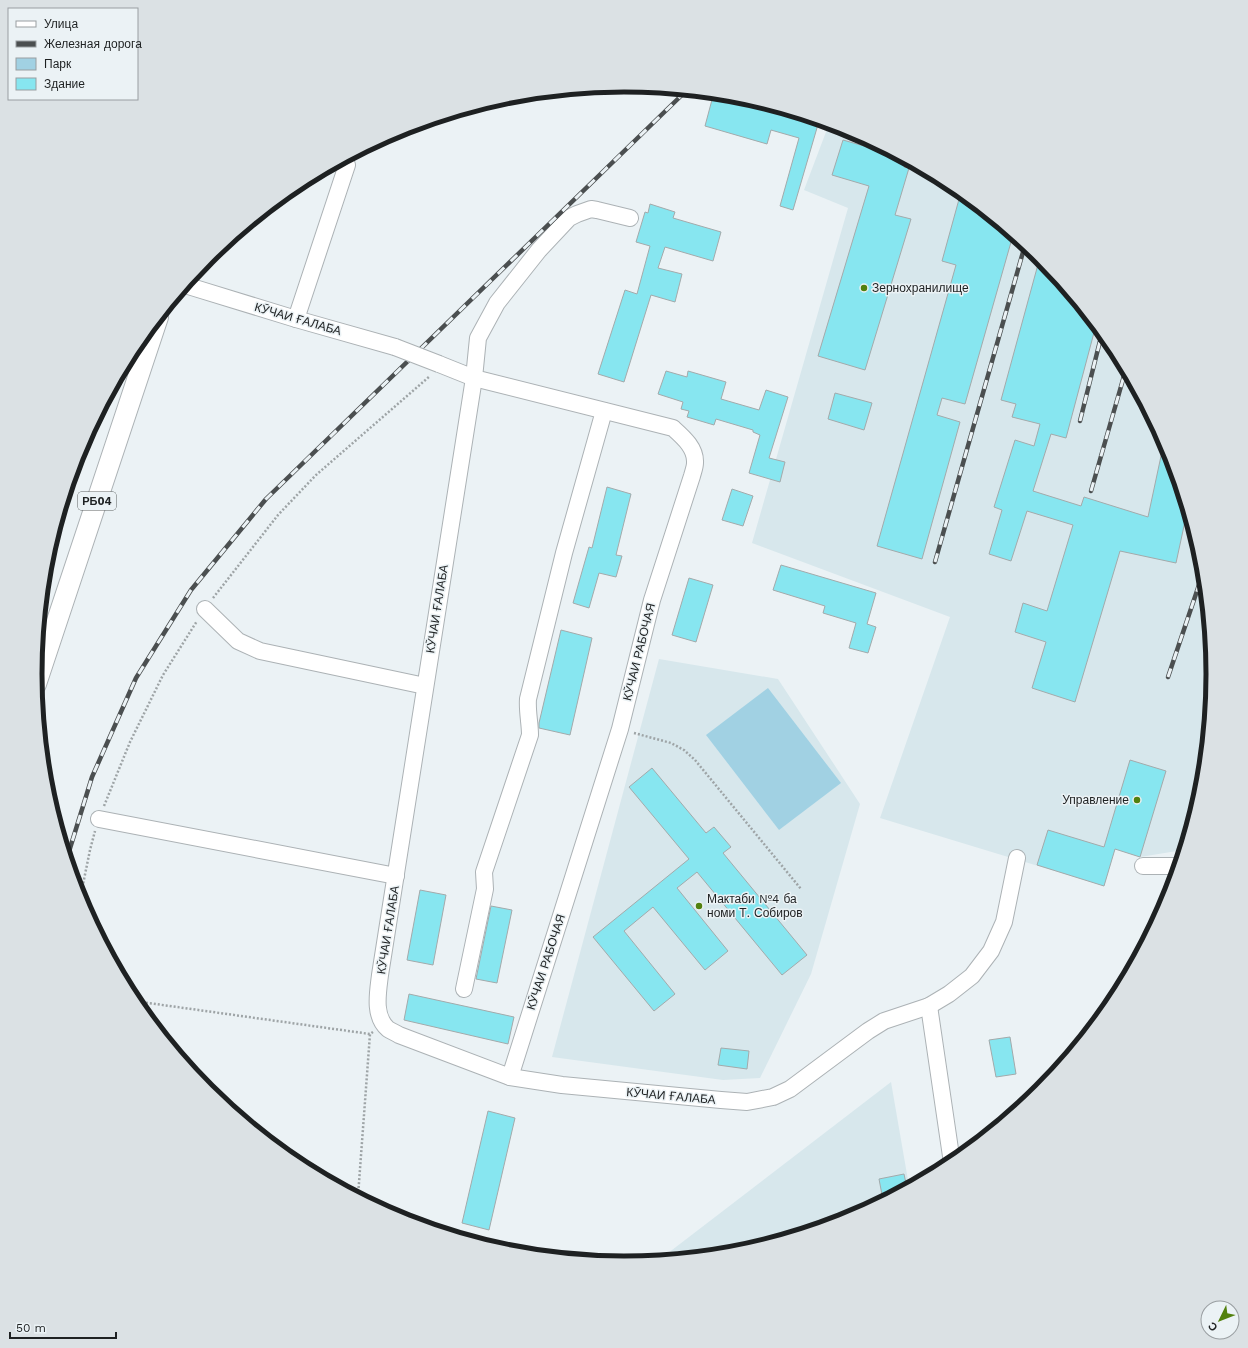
<svg xmlns="http://www.w3.org/2000/svg" width="1248" height="1348" font-family="'Work Sans',sans-serif">
<style>
.built{fill:#d7e7ec}
.green{fill:#a1d1e3}
.building{fill:#87e6f0;stroke:#a3aaab}
.lines{fill:none;stroke-linecap:round;stroke-linejoin:round}
.minor-casing{stroke:#acb2b5;stroke-width:18}
.major-casing{stroke:#acb2b5;stroke-width:22}
.path{stroke:#9ea4a6;stroke-width:2.5;stroke-dasharray:2 2;stroke-linecap:butt}
.minor{stroke:#fff;stroke-width:16}
.major{stroke:#fff;stroke-width:20}
.rail-casing{stroke:#4b4f50;stroke-width:4.5}
.rail{stroke:#ebf2f5;stroke-width:3;stroke-dasharray:9;stroke-linecap:butt}
.minor-bridge-casing{stroke:#acb2b5;stroke-width:18;stroke-linecap:butt}
.minor-bridge{stroke:#fff;stroke-width:16}
.poi-dot{fill:#52810e;stroke:#ebf2f5;stroke-width:1.5}
.labels{text-anchor:middle;stroke-width:3;stroke-linejoin:round;paint-order:stroke}
.shield{fill:#ebf2f5;stroke:#5c6061;stroke-width:1}
.shield-label{font-size:11px;font-weight:bold;fill:#1e2122}
.poi-label{font-size:12px;fill:#1e2122;stroke:#ebf2f5;text-anchor:start}
.street-label{font-size:12px;fill:#1e2122;stroke:#ebf2f5}
.rim{fill:none;stroke:#1e2122;stroke-width:5}
</style>
<rect width="100%" height="100%" fill="#ebf2f5"/>
<g class="built">
<polygon points="829,124 850,130 951,184 1041,258 1114,347 1168,449 1202,559 1213,674 1202,789 1183,850 1140,857 1115,849 1104,886 880,818 950,617 752,543 848,208 804,190"/>
<polygon points="659,659 778,679 860,804 811,974 760,1078 723,1080 552,1057"/>
<polygon points="891,1082 909,1186 849,1218 739,1252 659,1260"/>
</g>
<polygon class="green" points="768,688 841,783 779,830 706,735"/>
<g class="building">
<polygon points="722,95 739,96 768,105 767,111 790,117 792,112 819,121 793,210 780,206 799,138 771,130 767,144 705,126 713,96 721,99"/>
<polygon points="843,140 892,154 893,153 906,160 904,167 909,168 895,215 911,219 865,370 818,356 869,186 832,175"/>
<polygon points="961,192 1013,235 965,404 942,398 937,415 960,422 922,559 877,546 956,265 942,261"/>
<polygon points="650,204 675,212 673,218 721,232 713,261 665,247 658,268 682,274 675,302 651,295 624,382 598,374 625,290 637,294 650,246 636,242 645,212 648,213"/>
<polygon points="1040,257 1096,325 1066,438 1051,434 1033,491 1081,506 1084,497 1148,517 1164,442 1168,449 1187,512 1176,563 1120,551 1075,702 1032,688 1046,642 1015,632 1023,603 1047,611 1073,525 1027,511 1011,561 989,554 1002,510 994,507 1015,440 1034,446 1040,424 1012,417 1016,404 1001,400"/>
<polygon points="666,371 687,377 688,371 726,382 721,399 759,410 766,390 788,397 769,458 785,462 780,482 749,473 760,435 753,432 753,430 716,419 714,425 687,417 689,411 681,409 683,402 658,394"/>
<polygon points="835,393 872,403 864,430 828,419"/>
<polygon points="607,487 631,494 616,555 622,556 616,577 599,573 589,608 573,603 589,547 592,548"/>
<polygon points="732,489 753,496 743,526 722,520"/>
<polygon points="781,565 876,593 867,624 876,627 868,653 849,648 856,623 823,613 825,606 773,590"/>
<polygon points="689,578 713,585 696,642 672,635"/>
<polygon points="561,630 592,638 570,735 539,728 539,723"/>
<polygon points="1130,760 1166,771 1140,857 1115,849 1104,886 1037,865 1048,830 1104,847"/>
<polygon points="652,768 706,833 714,827 731,847 723,853 807,955 782,975 697,872 677,888 728,951 705,970 653,907 624,931 675,994 654,1011 593,937 689,859 629,787"/>
<polygon points="420,890 446,895 433,965 407,960"/>
<polygon points="491,906 512,910 497,983 476,979"/>
<polygon points="409,994 514,1017 508,1044 404,1020"/>
<polygon points="1010,1037 1016,1074 996,1077 989,1040"/>
<polygon points="721,1048 749,1051 747,1069 718,1065"/>
<polygon points="488,1111 515,1118 489,1230 462,1223"/>
<polygon points="904,1174 907,1188 883,1200 879,1179"/>
</g>
<g class="lines">
<defs>
<g id="minor">
<polyline points="185,285 296,319 395,347"/>
<polyline points="296,319 347,165"/>
<path d="M439 364 474 378 380 975C378 992 373 1016 388 1029 391 1031 396 1033 399 1035L510 1077 562 1085 721 1100 747 1102 773 1097 790 1089 868 1031 884 1021 929 1006 949 994 972 976 991 951 1004 922 1017 858"/>
<polyline points="205,609 238,641 260,651 425,686"/>
<polyline points="99,819 396,876"/>
<polyline points="1143,866 1178,866"/>
<path d="M464 989 485 889 484 872 530 735C530 723 527 711 528 699L564 553 604 411"/>
<polyline points="929,1006 952,1163"/>
<path d="M510 1077 620 729 652 600 692 476C693 472 695 467 695 463 696 448 683 437 673 428L474 378 478 338 497 303 539 250 569 218 577 214 591 209 597 210 630 218"/>
</g>
<polyline id="major" points="36,684 158,317"/>
</defs>
<use href="#minor" class="minor-casing"/>
<use href="#major" class="major-casing"/>
<g class="path">
<polyline points="213,598 278,515 316,475 430,376"/>
<polyline points="634,733 671,743 684,750 695,760 801,889"/>
<polyline points="104,806 130,742 163,675 197,621"/>
<polyline points="80,899 90,850 95,831"/>
<polyline points="134,1001 370,1034 373,1032"/>
<polyline points="358,1196 370,1034"/>
</g>
<use href="#minor" class="minor"/>
<use href="#major" class="major"/>
<defs>
<g id="rail">
<polyline points="862,141 863,137"/>
<polyline points="1080,421 1102,333"/>
<polyline points="1091,491 1126,369"/>
<polyline points="935,562 1025,245"/>
<polyline points="1168,677 1203,573"/>
<polyline points="67,858 92,777 136,678 191,590 266,499 686,91"/>
</g>
</defs>
<use href="#rail" class="rail-casing"/>
<use href="#rail" class="rail"/>
<defs>
<polyline id="minor-bridge" points="395,347 439,364"/>
</defs>
<use href="#minor-bridge" class="minor-bridge-casing"/>
<use href="#minor-bridge" class="minor-bridge"/>
</g>
<g class="poi-dot">
<circle cx="864" cy="288" r="4"/>
<circle cx="1137" cy="800" r="4"/>
<circle cx="699" cy="906" r="4"/>
</g>
<g class="labels">
<rect class="shield" x="78" y="492" width="38" height="18" rx="3"/>
<g class="shield-label">
<text x="97" y="505">РБ04</text>
</g>
<g class="poi-label">
<text x="872" y="292">Зернохранилище</text>
<text x="1129" y="804" text-anchor="end">Управление</text>
<text x="707" y="903">Мактаби №4 ба<tspan x="707" dy="14">номи Т. Собиров</tspan></text>
</g>
<g class="street-label">
<text transform="translate(298 319) rotate(16)" y="4">КӮЧАИ ҒАЛАБА</text>
<text transform="translate(437 609) rotate(-81)" y="4">КӮЧАИ ҒАЛАБА</text>
<text transform="translate(639 652) rotate(-76)" y="4">КӮЧАИ РАБОЧАЯ</text>
<text transform="translate(388 930) rotate(-81)" y="4">КӮЧАИ ҒАЛАБА</text>
<text transform="translate(546 962) rotate(-72)" y="4">КӮЧАИ РАБОЧАЯ</text>
<text transform="translate(671 1096) rotate(5)" y="4">КӮЧАИ ҒАЛАБА</text>
</g>
</g>
<path d="M0 0H1248V1348H0ZM42 674a582 582 0 1 1 1164 0a582 582 0 1 1-1164 0Z" fill="#dbe1e4" fill-rule="evenodd"/>
<path class="rim" d="M42 674a582 582 0 1 1 1164 0a582 582 0 1 1-1164 0Z"/>
<rect x="8" y="8" width="130" height="92" fill="#ebf2f5" stroke="#999ea1"/>
<rect x="16" y="21" width="20" height="6" fill="#ffffff" stroke="#999ea1"/>
<text x="44" y="28" font-size="12" fill="#1e2122">Улица</text>
<rect x="16" y="41" width="20" height="6" fill="#4b4f50" stroke="#999ea1"/>
<text x="44" y="48" font-size="12" fill="#1e2122">Железная дорога</text>
<rect x="16" y="58" width="20" height="12" fill="#a1d1e3" stroke="#999ea1"/>
<text x="44" y="68" font-size="12" fill="#1e2122">Парк</text>
<rect x="16" y="78" width="20" height="12" fill="#87e6f0" stroke="#999ea1"/>
<text x="44" y="88" font-size="12" fill="#1e2122">Здание</text>
<g transform="translate(1220 1320) rotate(227)"><circle r="19" fill="#ebf2f5" stroke="#999ea1"/>
<path d="M0-3L7 15L0 10L-7 15Z" fill="#52810e"/>
<text y="-6" font-size="11" font-weight="bold" text-anchor="middle" fill="#1e2122">С</text>
</g>
<path d="M10 1332v6h106v-6" fill="none" stroke="#1e2122" stroke-width="2"/>
<text x="16" y="1332" font-size="12" fill="#1e2122" stroke="#ebf2f5" stroke-width="3" paint-order="stroke">50 m</text>
</svg>
